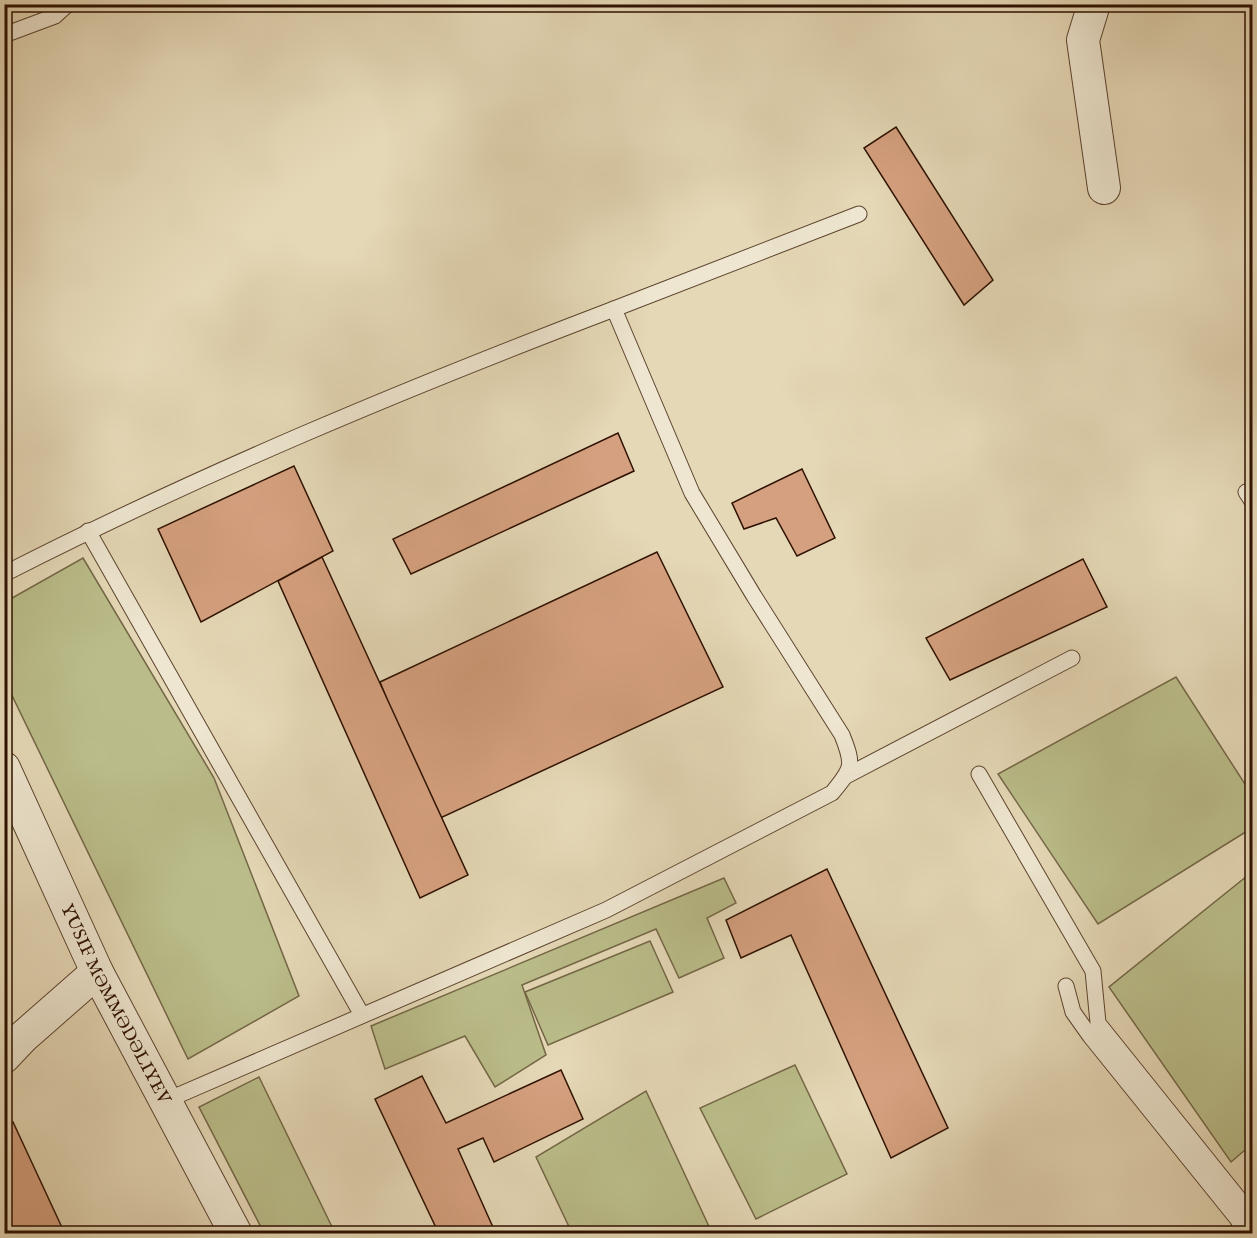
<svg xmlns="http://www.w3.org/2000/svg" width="1257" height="1238" font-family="'IM FELL English',serif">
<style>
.green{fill:#babd8a;stroke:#746746;stroke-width:1.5}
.building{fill:#d5a07f;stroke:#2e1101;stroke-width:1.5}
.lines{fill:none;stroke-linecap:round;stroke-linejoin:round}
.service-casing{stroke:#5c432e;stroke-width:17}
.minor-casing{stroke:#5c432e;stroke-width:34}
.service{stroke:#eee6d0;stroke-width:15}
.minor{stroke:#eee6d0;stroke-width:32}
.labels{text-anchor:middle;stroke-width:4.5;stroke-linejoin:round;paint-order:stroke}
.street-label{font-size:18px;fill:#2e1101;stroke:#eee6d0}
</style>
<rect width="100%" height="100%" fill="#e5d8b6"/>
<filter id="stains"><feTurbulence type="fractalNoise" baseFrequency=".00333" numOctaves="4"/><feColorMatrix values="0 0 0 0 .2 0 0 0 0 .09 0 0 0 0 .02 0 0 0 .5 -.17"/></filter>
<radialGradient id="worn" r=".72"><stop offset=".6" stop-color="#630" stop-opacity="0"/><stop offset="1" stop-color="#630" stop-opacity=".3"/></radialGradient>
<g class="green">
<polygon points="83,558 214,778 299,996 188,1059 5,681 5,602"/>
<polygon points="1176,677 1252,795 1252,828 1098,924 998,774"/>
<polygon points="1252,872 1252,1144 1231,1162 1109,987"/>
<polygon points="724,878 736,903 707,918 724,958 679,978 656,929 522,985 546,1055 495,1087 465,1036 385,1069 371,1026"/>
<polygon points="650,941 673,992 548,1045 525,992"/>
<polygon points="795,1065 847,1174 756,1219 700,1108"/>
<polygon points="259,1077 335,1233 264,1233 199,1107"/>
<polygon points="646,1091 712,1233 572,1233 536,1157"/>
</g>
<g class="building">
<polygon points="896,127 993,280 964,305 864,148"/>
<polygon points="618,433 634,471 411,574 393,539"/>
<polygon points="294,466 333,551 201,622 158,529"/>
<polygon points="802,469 835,538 797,556 776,518 744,529 732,503"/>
<polygon points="657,552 723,687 436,820 380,682"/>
<polygon points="322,557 468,875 420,898 278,581"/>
<polygon points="1083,559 1107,607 950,680 926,638"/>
<polygon points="827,869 948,1128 891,1158 791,935 741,958 726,920"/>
<polygon points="561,1070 583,1119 494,1162 483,1138 458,1149 496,1234 439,1234 375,1099 422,1076 446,1123"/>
<polygon points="13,1122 65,1234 8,1234 4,1226 4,1125"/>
</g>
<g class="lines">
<defs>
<g id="service">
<polyline points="4,35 55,16 68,4"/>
<polyline points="614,309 859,214"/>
<polyline points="1246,492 1252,501"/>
<polyline points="88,531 362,1015"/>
<path d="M4 574C202 473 407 388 614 309L692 493 754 596 842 735C854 765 853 768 832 793L606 910 165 1101"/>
<polyline points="979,774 1093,971 1098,1023 1252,1215"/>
<polyline points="846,776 1072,658"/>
<polyline points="1066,986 1073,1012 1090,1036 1247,1231"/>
</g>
<g id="minor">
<polyline points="1094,4 1083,40 1104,188"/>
<path id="s1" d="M4 768 97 972 236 1234"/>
<polyline points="4,1057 23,1037 97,972"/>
<polyline points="1245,1234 1252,1227"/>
</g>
</defs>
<use href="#service" class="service-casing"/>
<use href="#minor" class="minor-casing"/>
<use href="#service" class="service"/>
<use href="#minor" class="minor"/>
</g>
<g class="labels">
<g class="street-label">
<text dy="6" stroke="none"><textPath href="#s1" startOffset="261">YUSIF MƏMMƏDƏLIYEV</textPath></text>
</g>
</g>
<rect width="1257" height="1238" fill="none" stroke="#e5d8b6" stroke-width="24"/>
<rect x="6" y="6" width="1245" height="1226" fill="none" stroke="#2e1101" stroke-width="3"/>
<rect x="12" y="12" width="1233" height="1214" fill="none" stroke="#2e1101" stroke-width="1.5"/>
<rect width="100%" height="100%" filter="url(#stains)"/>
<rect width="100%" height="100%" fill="url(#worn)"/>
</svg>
